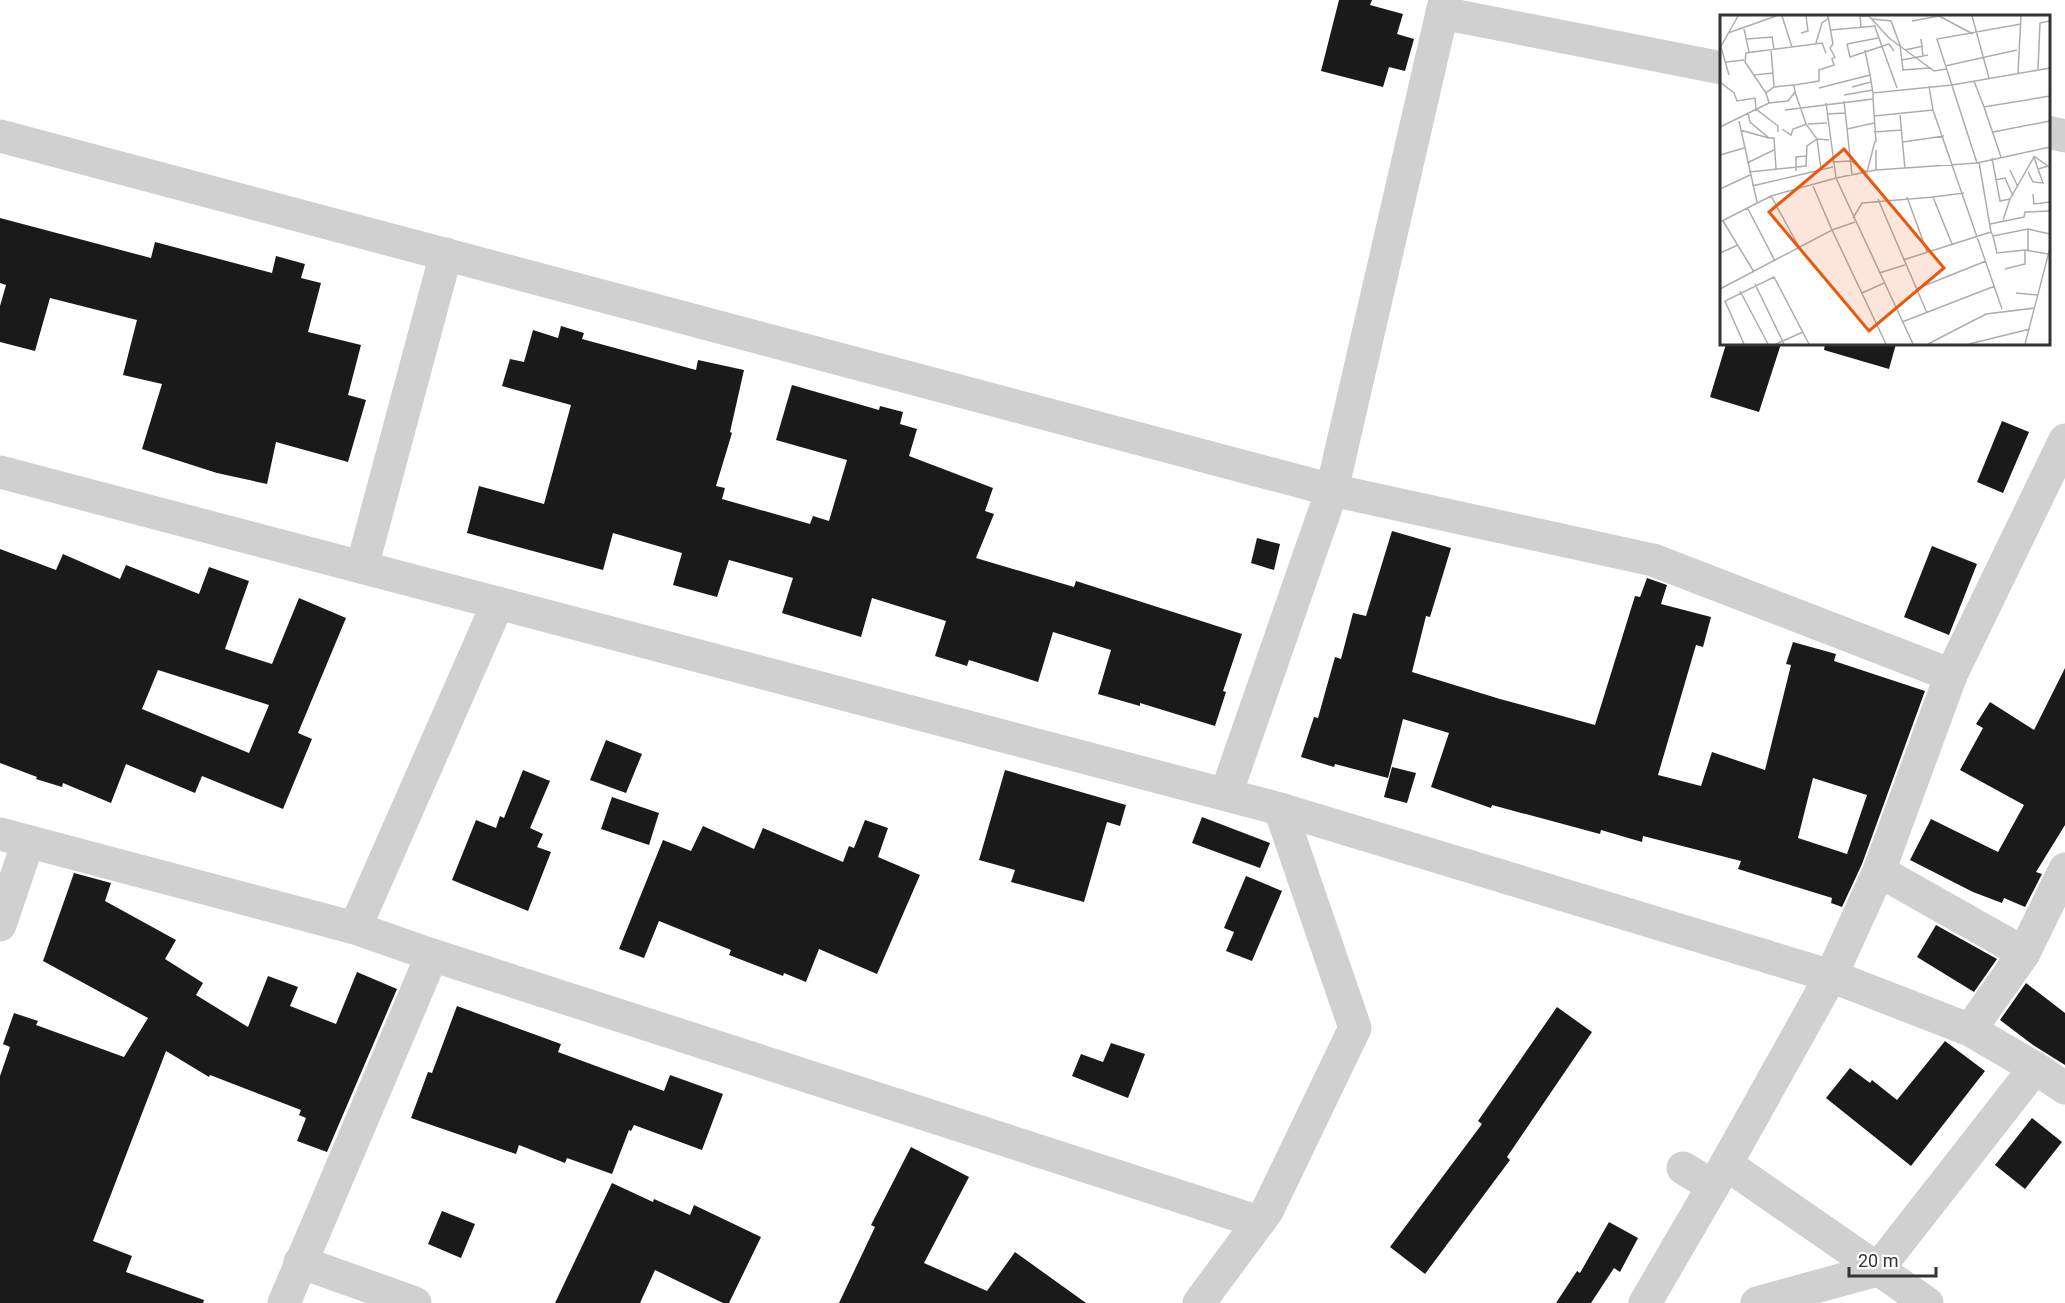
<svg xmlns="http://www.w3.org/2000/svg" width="2065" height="1303" font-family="Roboto,sans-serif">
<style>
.building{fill:#1a1a1a;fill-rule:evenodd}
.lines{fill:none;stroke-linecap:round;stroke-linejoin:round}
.minor{stroke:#d0d0d0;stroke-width:33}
.inset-road{fill:none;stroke:#adadad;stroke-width:1.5}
.view{fill:#e8590c;fill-opacity:0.15;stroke:#e8590c;stroke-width:3}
.inset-edge{fill:none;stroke:#333;stroke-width:3}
</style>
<rect width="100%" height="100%" fill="#fff"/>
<g class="building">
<polygon points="1339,0 1372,0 1370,5 1403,14 1397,34 1414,39 1405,71 1389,67 1383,87 1321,71"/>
<polygon points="0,218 151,258 155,242 272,273 276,256 305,264 301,278 321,283 308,332 361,345 348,395 366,400 348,462 276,442 267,484 217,473 142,449 162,384 123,375 137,320 50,298 35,351 0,342 0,306 6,285 0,283"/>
<polygon points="561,326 584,333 582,339 696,370 698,360 744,370 730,432 732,433 716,486 725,488 722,499 810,524 813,516 829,521 847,460 776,440 792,385 879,410 880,406 903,412 900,424 917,429 909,456 993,488 985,511 994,514 976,558 1074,587 1076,581 1242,634 1223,691 1226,692 1215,726 1140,703 1140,706 1098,694 1111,650 1053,632 1038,682 969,660 967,666 935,656 946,621 872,598 861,637 782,613 793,578 729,560 717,597 673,585 682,553 613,533 603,570 467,533 479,486 544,504 571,405 502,386 510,359 524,362 533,330 558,338"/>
<polygon points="1726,344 1781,344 1759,412 1710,397"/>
<polygon points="1825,344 1896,344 1889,369 1824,350"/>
<polygon points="2002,421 2029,432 2003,493 1977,482"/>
<path d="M1392 531 1451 548 1430 617 1426 616 1412 672 1500 699 1595 725 1635 596 1640 597 1647 578 1667 585 1661 604 1711 617 1703 647 1696 645 1658 775 1701 786 1712 752 1765 770 1791 665 1786 664 1793 642 1836 654 1834 661 1925 691 1862 864 1842 907 1831 903 1832 898 1738 869 1741 861 1643 836 1642 842 1601 830 1600 834 1492 805 1491 808 1431 787 1449 733 1403 719 1388 778 1335 764 1334 767 1301 757 1314 717 1318 718 1335 657 1341 659 1353 613 1366 616ZM1813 778 1867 795 1847 854 1798 838Z"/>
<polygon points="1257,538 1280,544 1274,570 1251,563"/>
<polygon points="1932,546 1977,564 1949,635 1904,617"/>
<path d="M0 549 56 570 63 554 120 579 126 565 199 594 209 567 249 581 225 649 272 664 299 598 346 618 298 733 312 739 283 809 202 776 195 793 126 764 111 803 63 783 62 787 36 779 37 777 0 763ZM158 670 269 705 249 753 142 709Z"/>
<polygon points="2065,668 2065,825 2036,872 2042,874 2025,907 2004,898 2002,903 1973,892 1910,860 1931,819 1998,852 2024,805 1960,770 1983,728 1976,724 1990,702 2034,730"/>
<polygon points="606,740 642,754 626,793 590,780"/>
<polygon points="1392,767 1416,773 1407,803 1384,797"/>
<polygon points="523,770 550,781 530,828 543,834 537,847 551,852 528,911 452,880 476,820 496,828 500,816 504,818"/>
<polygon points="1005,770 1126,805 1120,826 1107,822 1084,902 1011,882 1015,870 979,860"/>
<polygon points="612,797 659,813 649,845 601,829"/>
<polygon points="1202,817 1270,843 1260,868 1192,843"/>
<polygon points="865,820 888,828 878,857 920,875 877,974 819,949 806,982 784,973 783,976 729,955 731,950 659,921 644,958 619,949 663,840 691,851 703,826 754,849 763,828 843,862 849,846 854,848"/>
<polygon points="74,873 111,883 105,901 176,940 165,959 203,983 196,995 248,1027 268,976 298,987 290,1006 336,1024 357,972 397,989 327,1152 297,1141 306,1118 299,1115 301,1110 210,1075 209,1077 166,1051 93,1241 132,1256 126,1272 204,1300 203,1303 0,1303 0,1076 10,1047 3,1044 14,1013 38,1021 36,1025 124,1057 148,1018 43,961"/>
<polygon points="1246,876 1282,891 1252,961 1226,951 1234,932 1224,928"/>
<polygon points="1936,925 1997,959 1974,992 1917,957"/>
<polygon points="2026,983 2065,1013 2065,1065 2033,1045 2000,1020"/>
<polygon points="457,1006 561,1044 558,1052 664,1091 670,1075 723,1094 702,1150 634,1125 631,1131 629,1130 612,1174 567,1158 565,1163 519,1145 516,1154 411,1118 428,1072 432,1073"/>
<polygon points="1557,1007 1592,1032 1507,1157 1510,1160 1425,1274 1390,1247 1482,1124 1478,1121"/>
<polygon points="1945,1041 1985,1071 1911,1166 1826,1098 1850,1068 1870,1083 1872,1080 1897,1100"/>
<polygon points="1111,1043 1145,1054 1128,1098 1072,1076 1081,1054 1103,1062"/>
<polygon points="2032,1118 2062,1142 2025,1189 1995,1165"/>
<polygon points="911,1147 969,1177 924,1263 987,1291 1015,1252 1086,1303 839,1303 875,1227 871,1225"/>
<polygon points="612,1183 653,1202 654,1199 690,1215 694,1205 761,1237 729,1303 723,1303 655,1270 640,1303 555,1303"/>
<polygon points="442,1211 475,1224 461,1258 428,1244"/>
<polygon points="1609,1222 1638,1238 1620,1272 1614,1268 1591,1303 1556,1303 1577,1271 1580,1273"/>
</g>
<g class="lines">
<g class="minor">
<polyline points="1442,13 1722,68"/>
<polyline points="2048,132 2065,136"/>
<polyline points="0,136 1332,490 1445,0"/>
<polyline points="0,472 1280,809 1831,976 1970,1030 2035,1068 2065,1088"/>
<polyline points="362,567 446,254"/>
<polyline points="1226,794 1332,490 1653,560 1951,675"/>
<polyline points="0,834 355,928 432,955 1259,1222"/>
<polyline points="1879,871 2024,953"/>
<polyline points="0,925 28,842"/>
<polyline points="355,928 498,603"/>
<polyline points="1970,1030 2024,953 2065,869"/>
<polyline points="1726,1164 1927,1303"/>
<polyline points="1683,1168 1713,1186"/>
<polyline points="300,1262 415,1303"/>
<polyline points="284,1303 432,955"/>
<polyline points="1199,1303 1267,1211 1355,1028 1280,809"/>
<polyline points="1645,1303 1726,1164 1831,976 1879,871 1951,675 2065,440"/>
<polyline points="1757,1303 1877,1270 2035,1068"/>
</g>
</g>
<g transform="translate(1720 15)">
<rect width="330" height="330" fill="#fff"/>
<path class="inset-road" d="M62 1 72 32M149 1 169 23 214 56 226 54M219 1 253 19M252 1 269 63M152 4 171 6 180 30 183 55M192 6 219 1M141 12 140 1H149M155 12 177 73M24 14 29 37M111 15 156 11M8 18 56 1M81 18 88 16 86 1M27 24 52 22 54 34M201 24 203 42M96 28 102 8 109 3M127 29 130 42 169 29 174 36M127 29 158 23M1 32 9 60M0 33 18 1M51 34 54 72M145 35 150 60M185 35 203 31M182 45 208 40M6 47 24 45M225 51 297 35M318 54 320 8 330 6M182 55 210 53M298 58 301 1M34 60 53 58M254 66 264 92 330 81M0 67 14 78 17 86 35 83 36 94 58 111V117M209 71 213 95 282 294M132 72 151 67M99 73 150 60 153 78 232 70 330 53M75 77 86 109 97 124 101 154M46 78 25 47 26 38 102 28 106 38M124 80 153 75M153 84 156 127M124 86 132 160M49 88 46 78 54 72 74 70M106 88 116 163 193 329M264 92 281 142M65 95 153 84V78M28 98 30 107 49 123H54L56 154M107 99 126 98M180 100 185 154M154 101 213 95M19 106 37 187M88 109 107 108M0 112 49 88 68 86 75 77 74 70 99 66V55L114 50 112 44 115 42 110 33 113 29 108 1M62 114 71 120 73 114 87 109M127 114 154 108M20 115 49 123M154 117 182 115M273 117 330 106M183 127 224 121M156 135V155M0 140 24 133M314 141 329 152M272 143 280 186 290 184M112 147 131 146 147 157 155 126M259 147 271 217M27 148 54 135M257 148 217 24 301 9M290 155 298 172M76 156V142L87 141M29 157 86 151 87 131 97 124 109 125M308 157 313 167 323 168 318 154 328 151M275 165 285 163 293 181M32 171 113 152M93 171 112 215 135 207M0 174 30 160M313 179 314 189 330 187M51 181 79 232M187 182 207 237M213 182 244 178M158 184 207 298M27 192 55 246M133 203 142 188 213 182 232 229M283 205 290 184 314 142 318 154M3 206 34 257M0 207 51 181 116 163 156 155 257 148 330 132M270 209 304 202 305 197 330 196M308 214V235M273 221 277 238 305 235 328 239M0 238 18 230M183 245 271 217 273 221 308 214 330 219M285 254 305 249V235M159 258 185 250M35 269 64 329M0 274 112 215 166 329M196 274 266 246M20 276 48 329M142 278 164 268M296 278 318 280M182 307 275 271M24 329 5 286 54 262 89 329M56 329 83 317M208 329 266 299 315 293M249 329 310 314M305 329 330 233"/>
<path class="view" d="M124 134 224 253 149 316 49 197Z"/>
<rect width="330" height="330" class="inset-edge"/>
</g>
<path d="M1849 1267v9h87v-9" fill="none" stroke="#333333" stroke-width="3"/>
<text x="1858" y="1267" font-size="18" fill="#333333" stroke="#ffffff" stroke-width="4.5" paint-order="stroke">20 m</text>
</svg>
